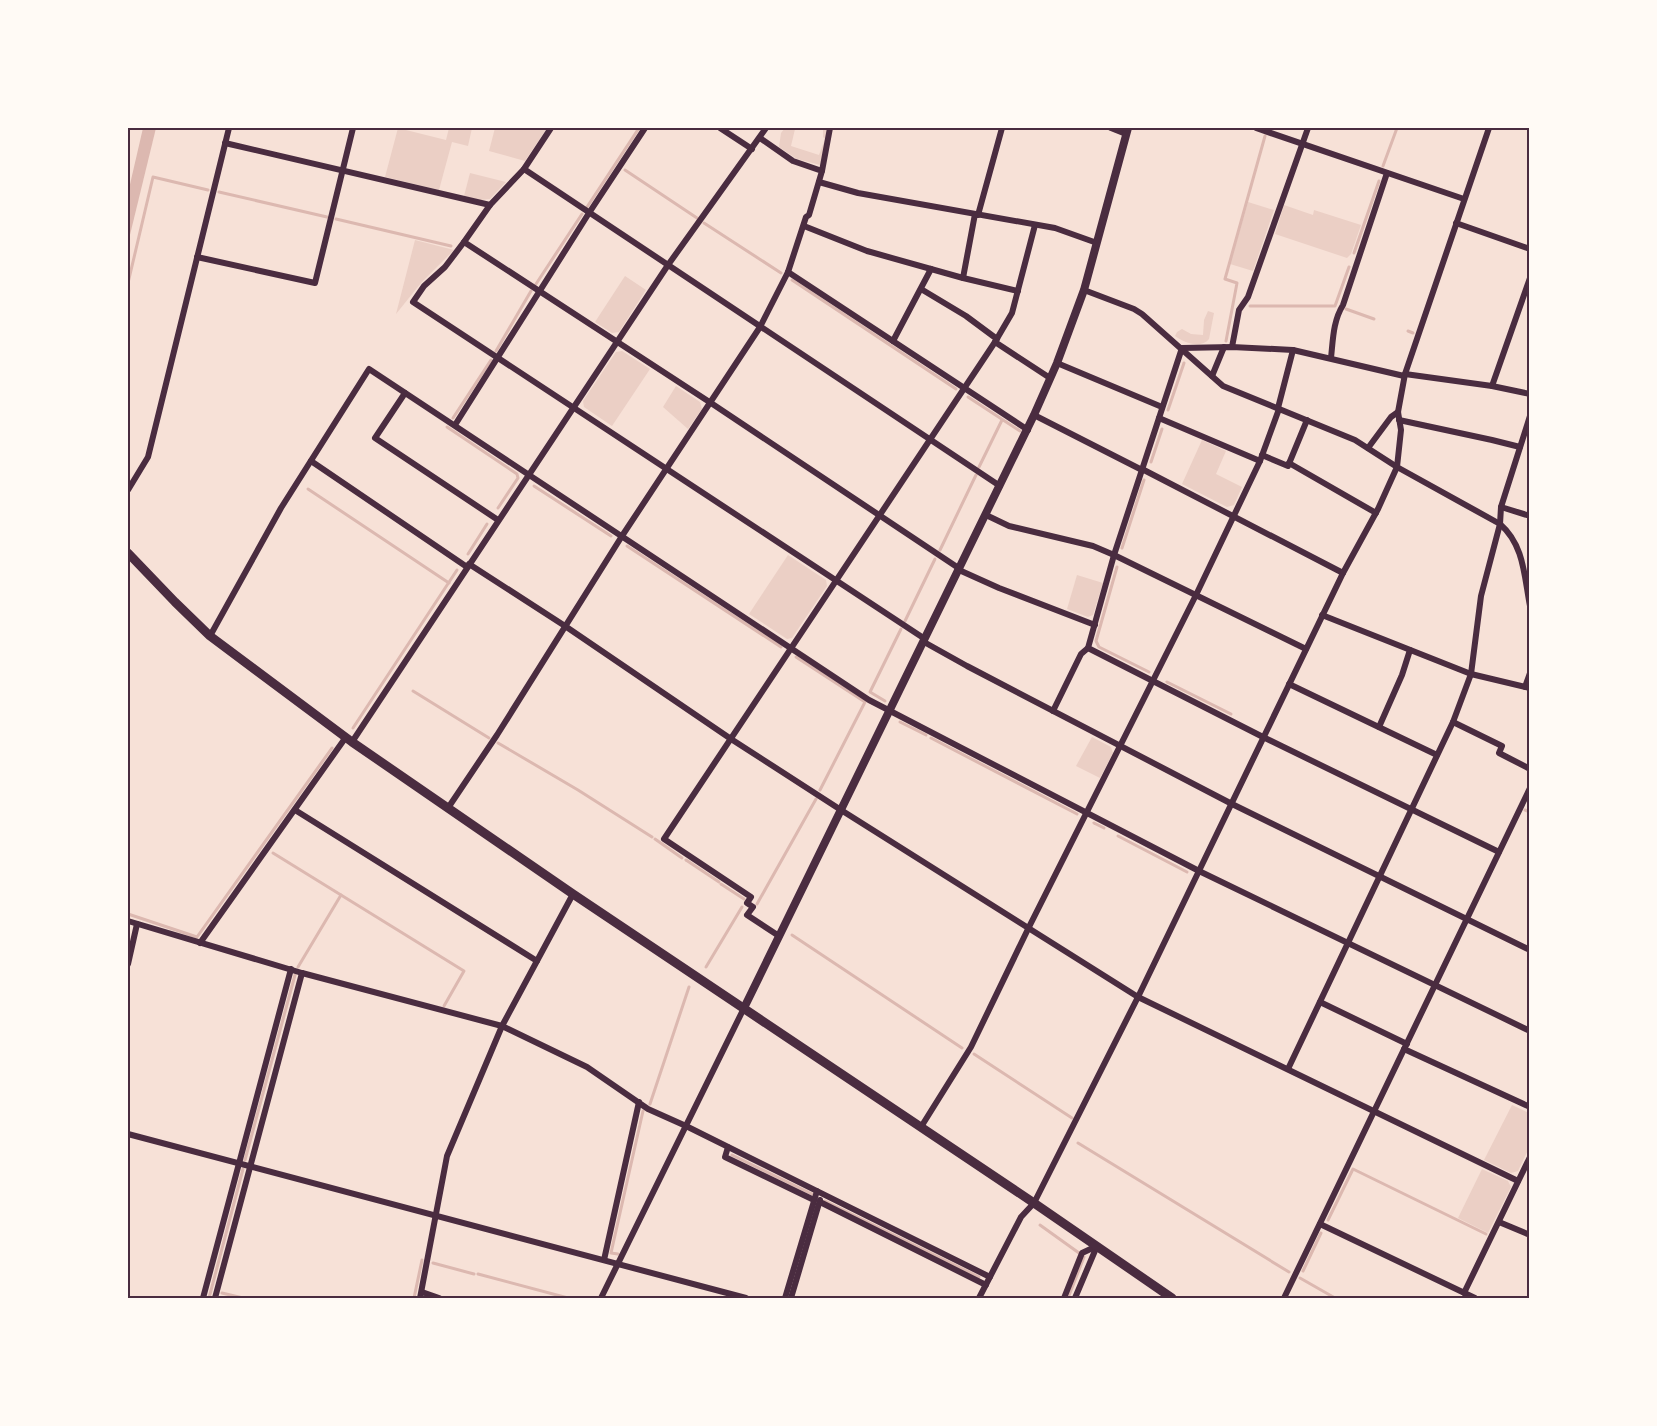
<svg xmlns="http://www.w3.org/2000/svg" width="1657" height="1426" font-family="Spectral,serif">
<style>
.green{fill:#ebcfc5}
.water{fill:#dcb8b0}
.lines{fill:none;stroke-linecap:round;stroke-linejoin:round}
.stream{stroke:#dcb8b0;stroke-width:3}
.minor{stroke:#4a2c40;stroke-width:6}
.tertiary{stroke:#4a2c40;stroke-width:8}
.primary{stroke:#4a2c40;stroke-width:9}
.neatline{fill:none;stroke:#4a2c40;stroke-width:2}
</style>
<rect width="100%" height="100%" fill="#f7e1d7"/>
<g class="green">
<polygon points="398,128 446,140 449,128 472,128 468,146 452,142 439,190 385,177"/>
<polygon points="495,128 547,128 525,161 489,151"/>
<polygon points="785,128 795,129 791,146 819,155 825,139 823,137 823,128 829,128 820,165 797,159 779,147 781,133"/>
<polygon points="470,173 506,182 490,199 480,200 464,196"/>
<polygon points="1248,202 1274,210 1253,271 1230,264"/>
<polygon points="1284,205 1313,215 1314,210 1361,225 1351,254 1347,258 1275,234"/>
<polygon points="415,240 454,250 421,283 396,314"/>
<polygon points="625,276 646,290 619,332 612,333 595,322"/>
<path d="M1208 311 1214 313 1209 339C1201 349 1184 343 1175 336L1177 332 1182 329 1191 334 1203 335 1204 320Z"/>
<polygon points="622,351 650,369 612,426 584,407 583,401 616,352"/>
<polygon points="676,386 700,402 702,409 688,429 663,407"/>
<polygon points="1202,440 1226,451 1216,474 1242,487 1234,505 1227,507 1182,484"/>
<polygon points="788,555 826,580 827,586 792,638 787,639 749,614"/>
<polygon points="1077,575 1103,583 1093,615 1088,617 1067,609"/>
<polygon points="1092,737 1111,747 1113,753 1100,778 1076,766"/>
<polygon points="1512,1105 1529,1113 1529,1148 1518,1171 1511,1173 1484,1160"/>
<polygon points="1482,1169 1508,1181 1511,1187 1488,1233 1458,1218"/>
</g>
<polygon class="water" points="143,128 156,128 128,243 128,193"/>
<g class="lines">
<g class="stream">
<polyline points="1383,166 1397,128"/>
<polyline points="625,170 697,218"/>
<polyline points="219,192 327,217"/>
<polyline points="587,207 639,128"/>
<polyline points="336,219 451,246"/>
<polyline points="704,223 781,273"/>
<polyline points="1354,253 1379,181"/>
<polyline points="792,280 956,389"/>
<polyline points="128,283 153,177 208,190"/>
<polyline points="536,284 582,214"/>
<polyline points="1250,306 1335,306 1349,267"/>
<polyline points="1346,309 1374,319"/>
<polyline points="1408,331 1413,333"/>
<polyline points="1226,341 1237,283 1225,279 1265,136"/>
<polyline points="496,351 531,291"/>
<polyline points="968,397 1020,431"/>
<polyline points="1168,410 1184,363"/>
<polyline points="453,418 491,360"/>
<polyline points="447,427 517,474 518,478 498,508"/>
<polyline points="1151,462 1162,429"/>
<polyline points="979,467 1002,420"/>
<polyline points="534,486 611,536"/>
<polyline points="308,489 449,583"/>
<polyline points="627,546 781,647"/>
<polyline points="1122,548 1144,480"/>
<polyline points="940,550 976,475"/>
<polyline points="468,554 487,524"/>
<polyline points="1117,567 1096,641 1099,647 1149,672"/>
<polyline points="905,621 935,559"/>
<polyline points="796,657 865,702 820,790"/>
<polyline points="1167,682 1231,714"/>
<polyline points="413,691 489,738"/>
<polyline points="885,701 870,692 901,629"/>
<polyline points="900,722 926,735"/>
<polyline points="353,728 457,570"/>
<polyline points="931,738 1077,814"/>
<polyline points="498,743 578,790 652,837"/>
<polyline points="1525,810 1530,812"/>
<polyline points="1094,823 1104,828"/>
<polyline points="1118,836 1187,872"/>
<polyline points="655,839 682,858"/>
<polyline points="273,853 464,971 444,1006"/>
<polyline points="686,860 719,882"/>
<polyline points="721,884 744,899"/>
<polyline points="757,904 816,799"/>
<polyline points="128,914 197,937 332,748"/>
<polyline points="792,935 962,1048"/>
<polyline points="298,967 341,895"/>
<polyline points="706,967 742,907"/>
<polyline points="974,1054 1072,1118"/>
<polyline points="650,1104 689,987"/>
<polyline points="1078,1143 1289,1272"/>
<polyline points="732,1155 812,1194"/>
<polyline points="245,1160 295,975"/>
<polyline points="825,1201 979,1277"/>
<polyline points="1328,1220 1353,1169 1486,1234"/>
<polyline points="1040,1225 1079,1253"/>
<polyline points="618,1254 611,1253 643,1111"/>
<polyline points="433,1263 474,1274"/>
<polyline points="1303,1271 1321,1233"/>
<polyline points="478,1274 568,1298"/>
<polyline points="1300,1278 1335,1298"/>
<polyline points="222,1293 243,1298"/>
<polyline points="209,1298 243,1169"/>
<polyline points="414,1298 422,1260"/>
<polyline points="1068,1298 1084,1257"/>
</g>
<g class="minor">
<polyline points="551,128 524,169 490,205 464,242 445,267 424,286 413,302 925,639"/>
<polyline points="720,128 752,149"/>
<polyline points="1111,128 1126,134"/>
<polyline points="1256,128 1464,199"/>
<polyline points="225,143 490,205"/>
<polyline points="524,169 1000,486"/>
<polyline points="822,171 830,128"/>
<polyline points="819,182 858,193 1055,228 1097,243"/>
<polyline points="978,215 1002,128"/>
<polyline points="1456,223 1530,249"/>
<polyline points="804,226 867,251 963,278 1018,291"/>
<polyline points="464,242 711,403 960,569"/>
<polyline points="197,257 315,283 353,128"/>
<polyline points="788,272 1028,430"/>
<polyline points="963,278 975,214"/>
<polyline points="921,289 966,316 997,339"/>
<path d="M1084 290 1134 309 1142 314 1223 386 1355 440 1397 467 1500 524C1524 545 1524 575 1530 606"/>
<polyline points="893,341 931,269"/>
<polyline points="995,342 1050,378"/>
<polyline points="1232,347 1239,310 1248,297 1308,128"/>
<polyline points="1182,348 1114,555 1088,648 1263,737 1499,852"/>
<polyline points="1182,348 1232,347 1293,350 1404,376"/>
<path d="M1331 358C1333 340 1333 321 1343 305L1387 173"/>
<polyline points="1057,363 1162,407"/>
<polyline points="1405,374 1492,386 1530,394"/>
<polyline points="1212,376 1224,347"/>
<polyline points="1492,386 1530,278"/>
<polyline points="405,393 375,438 498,520"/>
<polyline points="1278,408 1293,350"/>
<polyline points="1034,415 1142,470"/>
<polyline points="1159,418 1260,461"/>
<polyline points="1399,420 1492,440 1520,447"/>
<polyline points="455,425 589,213 645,128"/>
<polyline points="1368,448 1391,417 1398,412"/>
<polyline points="1262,455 1288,466 1307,420"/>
<polyline points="311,461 467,567"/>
<polyline points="1289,463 1376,513"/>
<polyline points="1142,469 1343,573"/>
<polyline points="128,490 148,457 229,128"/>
<polyline points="1501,507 1530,516"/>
<polyline points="986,515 1009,526 1093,546 1114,555 1306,649"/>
<polyline points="469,564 565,626 731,739 841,810 1138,997 1518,1181"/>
<polyline points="959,570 999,588 1095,625"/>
<polyline points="1322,615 1471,674 1530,688"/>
<polyline points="210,636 281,508 369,369 869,700 1199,871 1530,1031"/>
<polyline points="924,642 967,666 1232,804 1530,950"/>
<polyline points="1289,684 1437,755"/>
<polyline points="1525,687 1530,673"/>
<polyline points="1053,711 1081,654 1088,648"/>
<polyline points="1453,722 1502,746 1499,753 1530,769"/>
<polyline points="1379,727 1402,675 1410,650"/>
<polyline points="352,742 668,265 766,128"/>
<polyline points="448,808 497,735 622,536 760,327 788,272 806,217 809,215 822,171 793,161 760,138"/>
<polyline points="295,810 537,961"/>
<polyline points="128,921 302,973 502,1026 587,1067 648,1109 686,1126 990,1277"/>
<polyline points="779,936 747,915 753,907 747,903 751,897 664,839 995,342 1012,313 1035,225"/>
<polyline points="200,943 346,737"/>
<polyline points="128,964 137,924"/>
<polyline points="1320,1002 1407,1044"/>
<polyline points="1404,1049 1530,1107"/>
<polyline points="1288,1069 1453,722 1471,674 1481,596 1500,524 1501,507 1530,416"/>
<polyline points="921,1127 971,1047 1029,927 1196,595 1260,461 1279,409"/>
<polyline points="128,1134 746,1298"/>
<polyline points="728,1147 725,1157 814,1200"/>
<polyline points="820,1202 986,1285"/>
<polyline points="1499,1222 1530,1235"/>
<polyline points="1320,1224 1475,1298"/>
<polyline points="604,1260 639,1102"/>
<polyline points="422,1292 439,1298"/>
<polyline points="1464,1293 1530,1157"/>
<polyline points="203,1298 291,969"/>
<polyline points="215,1298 302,973"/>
<polyline points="420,1298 447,1156 502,1026 573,894"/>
<polyline points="601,1298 744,1008"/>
<polyline points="785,1298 817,1191"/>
<polyline points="791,1298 820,1200"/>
<polyline points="979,1298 1021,1217 1034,1203 1138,997 1343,573 1378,509 1397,467 1401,430 1398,412 1405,374 1489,128"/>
<polyline points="1064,1298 1082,1253 1097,1246"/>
<polyline points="1075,1298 1097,1246"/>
<polyline points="1284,1298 1530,788"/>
</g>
<polyline class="tertiary" points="744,1008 1034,415 1057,363 1084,290 1128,128"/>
<polyline class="primary" points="128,553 175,602 210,636 352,742 573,894 1034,1203 1172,1298"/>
</g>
<rect width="1657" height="1426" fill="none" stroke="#fffaf5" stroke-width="258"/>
<rect x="129" y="129" width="1399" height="1168" class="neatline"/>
</svg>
